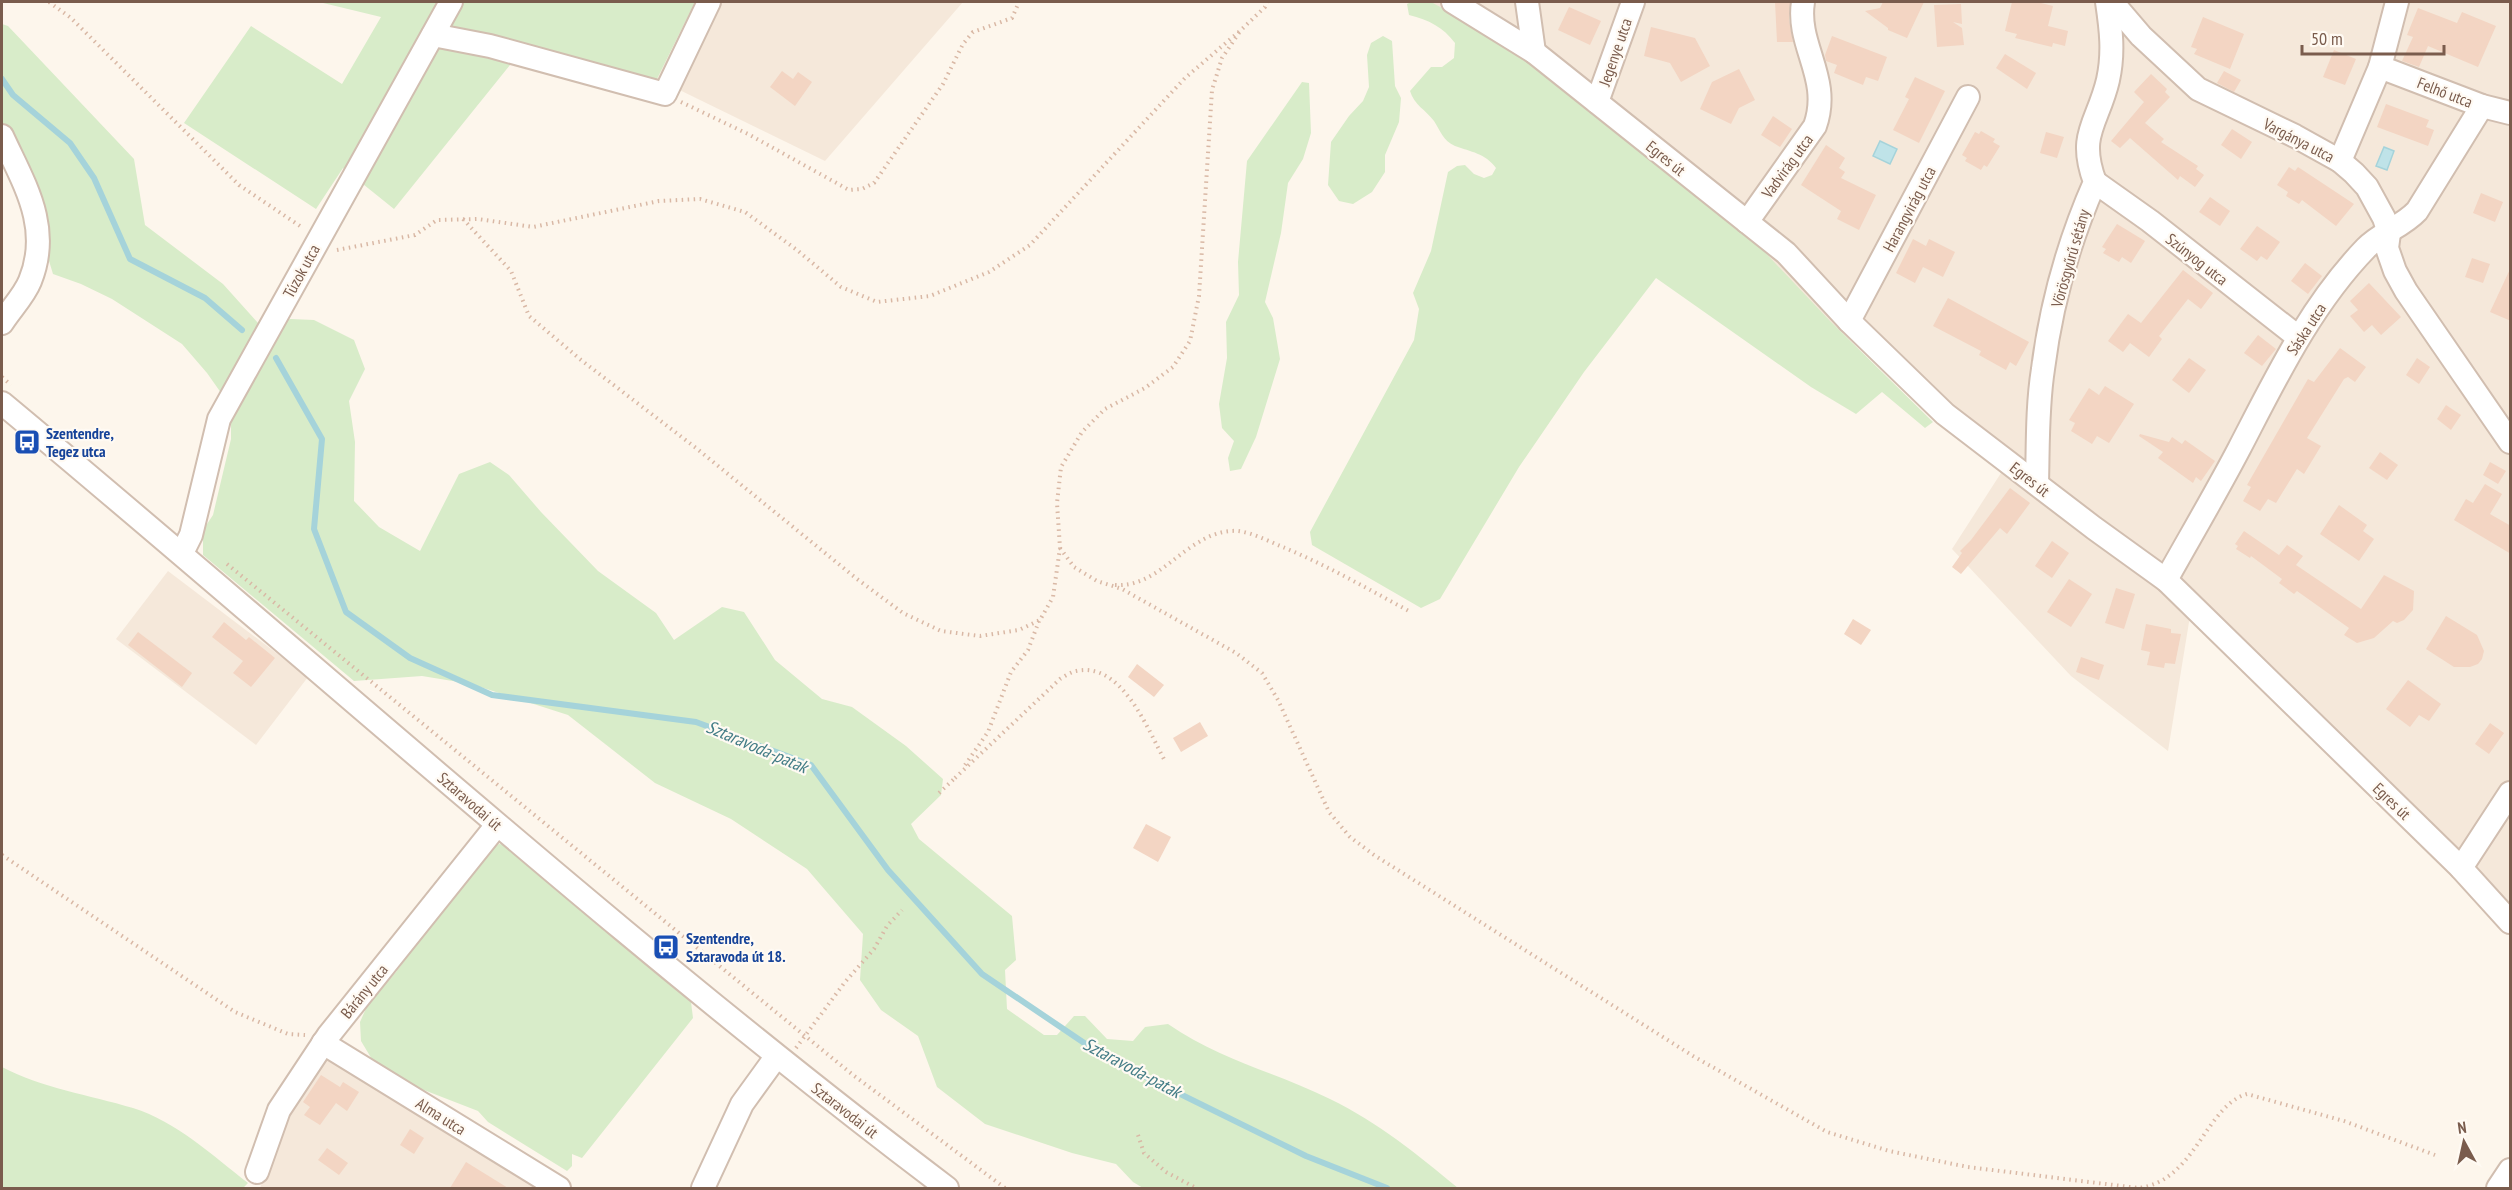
<svg xmlns="http://www.w3.org/2000/svg" width="2512" height="1190" font-family="'PT Sans Narrow',sans-serif">
<style>
.residential{fill:#f5e8da}
.green{fill:#d8ecc9}
.water{fill:#bfe3e8;stroke:#a5d3da;stroke-width:1.5}
.lines{fill:none;stroke-linecap:round;stroke-linejoin:round}
.stream{stroke:#a5d3da;stroke-width:6}
.building{fill:#f3d5c3}
.minor-casing{stroke:#d1beb0;stroke-width:26}
.path{stroke:#d9b8a5;stroke-width:4;stroke-dasharray:1.5 4.5;stroke-linecap:butt}
.minor{stroke:#fff;stroke-width:22}
.labels{text-anchor:middle;stroke-width:4.5;stroke-linejoin:round;paint-order:stroke}
.street-label{font-size:16px;fill:#7a5c4d;stroke:#fffaf3}
.transit-label{font-size:16px;font-weight:bold;fill:#164399;stroke:#fffaf3;text-anchor:start}
.water-label{font-size:18px;font-style:italic;fill:#437c86;stroke:#fffaf3}
</style>
<rect width="100%" height="100%" fill="#fdf6ec"/>
<g class="residential">
<polygon points="695,2 963,2 825,161 657,79"/>
<polygon points="1425,2 2510,2 2510,934 2457,870 2190,616 2168,751 2071,676 1952,549 2001,473 1649,164"/>
<polygon points="168,571 308,677 256,745 116,639"/>
<polygon points="326,1056 535,1188 260,1188 288,1112"/>
</g>
<g class="green">
<polygon points="319,2 695,2 657,79 514,60 394,209 343,168 316,209 184,123 251,26 342,84 381,17"/>
<path d="M1411 2H1431L1468 22 1511 51 1609 123 1741 227 1830 321 1933 422 1925 428 1882 392 1856 414 1811 387 1656 278 1584 372 1519 467 1440 599 1421 608 1312 545 1310 532 1414 340 1419 309 1413 293 1431 251 1448 172 1457 166 1465 165 1474 174 1484 178 1492 175 1496 168C1485 153 1471 152 1455 146 1443 141 1440 130 1434 121 1426 110 1414 105 1410 91L1431 67H1442L1454 58 1455 43C1443 27 1429 20 1409 15L1407 4Z"/>
<path d="M2 24 8 26 134 159 145 225 223 284 258 323 291 319 314 320 354 340 365 369 349 401 355 442 354 501 379 527 420 551 459 474 490 462 509 475 541 512 598 571 656 613 674 640 722 607 744 612 775 660 822 699 852 707 906 746 943 779 941 795 911 824 919 839 1012 916 1016 960 1005 970 1007 1009 1044 1035H1057L1074 1016H1085L1107 1039 1133 1041 1145 1027 1168 1024C1220 1060 1275 1072 1330 1099 1379 1123 1417 1154 1458 1188H1143L1133 1182 1116 1164 1072 1153 985 1124 937 1087 918 1036 881 1010 860 980 863 934 807 869 731 819 655 783 568 715 471 684 422 676 354 681 203 555V530L213 515 231 439V407L207 373 182 344 112 299 81 284 53 274 33 208 2 123Z"/>
<polygon points="1383,36 1392,41 1395,86 1401,98 1399,122 1385,155 1385,172 1372,192 1353,204 1339,201 1328,185 1331,142 1349,116 1363,101 1369,87 1367,55 1371,43"/>
<polygon points="1302,82 1309,83 1311,133 1303,159 1288,183 1281,233 1265,302 1273,318 1280,359 1256,437 1241,469 1230,471 1228,458 1234,441 1222,428 1219,404 1227,358 1226,322 1239,295 1238,262 1247,161"/>
<polygon points="499,844 507,845 691,1002 693,1018 582,1158 572,1154 572,1166 567,1171 488,1122 478,1111 393,1078 373,1061 361,1041 360,1022 368,1004 396,972 487,850"/>
<path d="M2 1067C42 1088 89 1095 133 1108 177 1122 212 1155 248 1183L243 1188H2Z"/>
</g>
<g class="water">
<polygon points="1880,141 1897,149 1890,164 1873,156"/>
<polygon points="2384,147 2394,151 2387,170 2376,166"/>
</g>
<g class="lines">
<g class="stream">
<polyline points="2,79 13,95 70,143 94,178 130,259 205,298 242,330"/>
<polyline points="276,358 322,439 314,529 346,612 410,658 492,695 696,722 811,765 888,870 982,974 1105,1057 1306,1156 1387,1188"/>
</g>
</g>
<g class="building">
<polygon points="1775,2 1790,2 1789,20 1793,42 1777,42"/>
<polygon points="1883,2 1924,2 1907,38 1888,30 1888,28 1865,11 1880,8"/>
<polygon points="2012,2 2037,2 2053,6 2048,26 2068,31 2065,46 2053,43 2052,47 2015,38 2017,34 2005,31"/>
<polygon points="1961,4 1962,24 1953,22 1962,28 1964,45 1937,47 1934,5"/>
<polygon points="1569,7 1601,21 1590,45 1558,30"/>
<polygon points="2418,8 2457,23 2462,12 2496,26 2478,67 2428,46 2419,67 2402,61 2413,37 2407,35"/>
<polygon points="2203,17 2244,34 2230,69 2194,54 2197,49 2191,47"/>
<polygon points="1651,27 1695,38 1710,66 1681,82 1670,63 1644,56"/>
<polygon points="1832,36 1887,57 1878,81 1866,77 1863,85 1834,73 1837,65 1826,61 1825,55"/>
<polygon points="2334,50 2356,59 2345,85 2323,77"/>
<polygon points="2005,54 2036,73 2027,89 1996,68"/>
<polygon points="1739,69 1755,100 1739,108 1731,124 1700,109 1712,82"/>
<polygon points="782,71 793,79 798,72 812,82 795,106 770,87"/>
<polygon points="2224,71 2241,80 2234,92 2217,83"/>
<polygon points="2151,74 2167,89 2165,92 2170,97 2145,123 2164,139 2161,142 2198,166 2196,169 2204,175 2195,187 2180,176 2178,180 2130,138 2120,148 2111,141 2144,102 2134,92"/>
<polygon points="1915,77 1945,91 1919,143 1893,130 1909,99 1905,97"/>
<polygon points="2386,104 2429,120 2426,127 2434,130 2428,146 2377,127"/>
<polygon points="1773,116 1792,129 1780,147 1761,135"/>
<polygon points="2232,129 2252,142 2241,159 2221,145"/>
<polygon points="1981,131 1995,139 1993,142 2000,146 1987,167 1984,165 1981,170 1965,161 1967,158 1962,155 1975,132 1979,134"/>
<polygon points="2046,132 2064,137 2057,158 2040,153"/>
<polygon points="1826,145 1845,158 1839,168 1845,172 1841,178 1876,195 1859,230 1837,219 1841,211 1801,185"/>
<polygon points="2289,167 2295,171 2298,167 2354,204 2336,226 2302,200 2299,204 2286,196 2288,192 2277,185"/>
<polygon points="2481,193 2503,202 2495,222 2473,213"/>
<polygon points="2210,197 2230,211 2220,226 2199,212"/>
<polygon points="2117,224 2145,241 2131,263 2122,257 2119,262 2103,253 2106,249 2102,247"/>
<polygon points="2257,226 2280,242 2267,260 2261,256 2257,261 2240,249"/>
<polygon points="1913,239 1926,246 1929,239 1955,252 1943,277 1923,267 1915,283 1896,273"/>
<polygon points="2472,258 2490,264 2483,283 2465,277"/>
<polygon points="2305,263 2322,276 2308,294 2291,281"/>
<polygon points="2511,267 2511,321 2490,312"/>
<polygon points="2183,270 2213,293 2201,309 2188,299 2159,336 2162,339 2149,357 2130,343 2123,352 2108,341 2128,314 2141,323"/>
<polygon points="2369,283 2401,317 2381,335 2372,325 2364,332 2350,316 2358,310 2350,301"/>
<polygon points="1948,298 2029,342 2016,366 2010,362 2006,370 1979,355 1981,351 1933,326"/>
<polygon points="2258,335 2276,349 2262,366 2244,353"/>
<polygon points="2340,348 2366,367 2355,382 2348,377 2344,379 2307,438 2321,446 2304,474 2297,469 2276,503 2268,499 2260,511 2243,501 2251,487 2247,485 2308,379 2314,382"/>
<polygon points="2189,358 2206,370 2189,393 2172,380"/>
<polygon points="2417,358 2430,367 2419,384 2406,375"/>
<polygon points="2105,386 2134,404 2109,443 2097,436 2092,444 2071,431 2075,423 2069,420 2089,388 2099,395"/>
<polygon points="2446,405 2461,415 2451,430 2437,419"/>
<polygon points="2140,434 2169,442 2172,437 2182,444 2185,440 2215,461 2201,481 2196,477 2193,483 2158,458 2163,452 2139,436"/>
<polygon points="2380,452 2398,465 2387,480 2369,468"/>
<polygon points="2490,462 2506,471 2498,484 2483,475"/>
<polygon points="2485,484 2502,494 2490,514 2511,526 2511,554 2454,520 2466,499 2473,503"/>
<polygon points="2010,488 2030,503 2007,534 2000,528 1961,574 1952,567 1962,553 1960,551 1971,540"/>
<polygon points="2339,505 2367,525 2363,531 2374,539 2359,561 2320,534"/>
<polygon points="2244,531 2279,555 2287,545 2303,556 2296,565 2361,609 2384,575 2414,591 2413,610 2404,620 2397,623 2393,621 2374,638 2357,643 2344,635 2349,628 2297,591 2294,594 2279,583 2282,579 2251,556 2250,558 2236,549 2238,546 2235,544"/>
<polygon points="2052,541 2069,553 2052,578 2035,566"/>
<polygon points="2069,579 2092,594 2071,627 2047,612"/>
<polygon points="2116,588 2135,594 2124,629 2105,623"/>
<polygon points="2446,616 2477,635 2484,651 2482,659 2478,664 2470,667 2454,667 2426,649"/>
<polygon points="1853,619 1871,630 1861,645 1844,634"/>
<polygon points="224,622 246,640 249,637 275,658 251,687 233,673 243,661 212,637"/>
<polygon points="2146,624 2171,629 2171,633 2181,634 2175,664 2165,663 2164,668 2147,665 2150,652 2141,650"/>
<polygon points="138,632 192,673 182,687 128,645"/>
<polygon points="2081,657 2104,665 2099,680 2076,672"/>
<polygon points="1137,664 1164,685 1154,697 1128,677"/>
<polygon points="2408,680 2441,704 2429,721 2419,715 2410,727 2386,709"/>
<polygon points="1200,722 1208,736 1181,752 1173,738"/>
<polygon points="2490,723 2504,733 2489,754 2475,744"/>
<polygon points="1146,824 1171,837 1158,862 1133,848"/>
<polygon points="321,1075 340,1087 343,1082 359,1092 347,1111 336,1103 320,1125 304,1115 310,1107 303,1102"/>
<polygon points="410,1129 424,1138 414,1154 400,1145"/>
<polygon points="327,1148 348,1163 339,1175 318,1160"/>
<polygon points="466,1162 508,1188 450,1188"/>
</g>
<g class="lines">
<defs>
<g id="minor">
<polyline points="1453,2 1534,52 1786,253 1849,321 1945,414 2094,528 2166,580 2461,868 2510,922"/>
<polyline points="1527,2 1534,52"/>
<polyline points="2112,2 2141,36 2198,89 2295,136 2340,161 2354,173 2367,187 2384,218 2389,233 2387,248 2395,271 2406,291 2510,442"/>
<polyline points="433,35 490,46 665,94 709,2"/>
<polyline points="2380,67 2482,106 2510,113"/>
<polyline points="1597,102 1633,2"/>
<path d="M2 136C24 184 52 227 30 281 24 296 10 310 2 323"/>
<polyline points="2340,161 2380,67 2397,2"/>
<polyline points="2095,182 2150,221 2298,337"/>
<path d="M1747 222 1815 126C1832 78 1796 46 1803 2"/>
<polyline points="1849,321 1968,97"/>
<path d="M2 403C317 665 620 941 947 1188"/>
<path d="M2037 484C2038 446 2037 407 2043 369 2051 305 2069 241 2095 182 2077 134 2098 123 2108 80 2114 53 2111 29 2107 2"/>
<polyline points="182,553 191,535 219,419 451,2"/>
<path d="M2166 580C2190 537 2216 493 2239 449 2276 378 2310 306 2366 248 2380 233 2402 227 2417 211L2482 106"/>
<polyline points="2461,868 2510,793"/>
<polyline points="323,1043 559,1188"/>
<polyline points="257,1172 279,1110 328,1036 497,825"/>
<polyline points="703,1188 742,1104 776,1057"/>
<polyline points="2498,1188 2510,1170"/>
</g>
</defs>
<use href="#minor" class="minor-casing"/>
<g class="path">
<polyline points="49,2 71,18 239,185 303,228"/>
<polyline points="681,102 748,134 849,190 862,189 874,183 943,84 963,44 973,32 1012,18 1019,2"/>
<polyline points="463,219 511,271 529,316 581,360 696,448 857,579 903,613 941,631 980,636 1019,630 1040,620 1053,597 1060,548 1057,503 1061,467 1082,432 1105,409 1145,388 1173,367 1190,341 1199,296 1212,90 1222,58 1241,30"/>
<polyline points="337,250 415,235 437,220 478,219 533,227 659,201 700,199 745,212 797,250 841,287 877,302 930,296 989,272 1030,245 1185,78 1241,30 1265,7 1267,2"/>
<polyline points="2,377 11,385"/>
<path d="M1060 548 1074 567 1097 581 1122 589 1236 653 1262 673 1278 700 1329 812 1350 837 1374 855 1693 1056 1827 1132 1889 1151 1968 1167 2138 1188C2195 1182 2206 1105 2247 1094L2344 1121 2435 1155"/>
<polyline points="227,564 853,1075 1005,1188"/>
<path d="M1115 585C1150 587 1171 558 1199 542 1210 535 1224 530 1238 531 1254 533 1270 542 1285 548 1328 566 1368 589 1409 611"/>
<polyline points="965,765 988,732 1011,672 1028,650 1039,621"/>
<path d="M955 778 1060 679C1065 676 1071 672 1076 671 1122 661 1148 730 1165 761"/>
<polyline points="939,793 955,778"/>
<polyline points="2,855 235,1012 288,1034 305,1035"/>
<polyline points="796,1048 845,982 874,949 887,926 902,910"/>
<polyline points="1138,1135 1144,1153 1166,1172 1196,1188"/>
</g>
<use href="#minor" class="minor"/>
</g>
<defs>
<symbol id="bus-square" viewBox="-11 -11 22 22"><rect x="-9" y="-9" width="18" height="18" rx="4" fill="#1a4fb4" stroke="#fffaf3"/><path d="M-5-6H5V4H4V6H2V4H-2V6H-4V4H-5ZM-3.5-4V0h7V-4ZM-3.5 1.2v1.5H-2V1.2ZM2 1.2v1.5H3.5V1.2Z" fill="#fff"/></symbol>
</defs>
<g fill-rule="evenodd">
<use href="#bus-square" x="12" y="427" width="30" height="30"/>
<use href="#bus-square" x="651" y="932" width="30" height="30"/>
</g>
<g class="labels">
<g class="street-label">
<text transform="translate(1615 52) rotate(-71)" y="6">Jegenye utca</text>
<text transform="translate(2445 92) rotate(21)" y="6">Felhő utca</text>
<text transform="translate(2299 140) rotate(27)" y="6">Vargánya utca</text>
<text transform="translate(1666 158) rotate(39)" y="6">Egres út</text>
<text transform="translate(1787 166) rotate(-54)" y="6">Vadvirág utca</text>
<text transform="translate(1909 209) rotate(-62)" y="6">Harangvirág utca</text>
<text transform="translate(2070 258) rotate(-74)" y="6">Vörösgyűrű sétány</text>
<text transform="translate(2197 259) rotate(38)" y="6">Szúnyog utca</text>
<text transform="translate(301 271) rotate(-61)" y="6">Túzok utca</text>
<text transform="translate(2306 329) rotate(-57)" y="6">Sáska utca</text>
<text transform="translate(2030 479) rotate(38)" y="6">Egres út</text>
<text transform="translate(470 801) rotate(41)" y="6">Sztaravodai út</text>
<text transform="translate(2392 801) rotate(44)" y="6">Egres út</text>
<text transform="translate(364 991) rotate(-51)" y="6">Bárány utca</text>
<text transform="translate(845 1110) rotate(38)" y="6">Sztaravodai út</text>
<text transform="translate(441 1116) rotate(32)" y="6">Alma utca</text>
</g>
<g class="transit-label">
<text x="46" y="439">Szentendre,<tspan x="46" dy="18">Tegez utca</tspan></text>
<text x="686" y="944">Szentendre,<tspan x="686" dy="18">Sztaravoda út 18.</tspan></text>
</g>
<g class="water-label">
<text transform="translate(757 747) rotate(23)" y="6">Sztaravoda-patak</text>
<text transform="translate(1132 1068) rotate(28)" y="6">Sztaravoda-patak</text>
</g>
</g>
<rect width="2512" height="1190" fill="none" stroke="#7a5c4d" stroke-width="6"/>
<g transform="translate(2464 1142) rotate(352)" stroke="#fffaf3" stroke-width="4.5" paint-order="stroke">
<path d="M0-4.5L10 22L0 15L-10 22Z" fill="#7a5c4d"/>
<text y="-9" font-size="16" font-weight="bold" text-anchor="middle" fill="#7a5c4d">N</text>
</g>
<path d="M2302 45v9h142v-9" fill="none" stroke="#7a5c4d" stroke-width="3"/>
<text x="2311" y="45" font-size="18" fill="#7a5c4d" stroke="#fffaf3" stroke-width="4.5" paint-order="stroke">50 m</text>
</svg>
